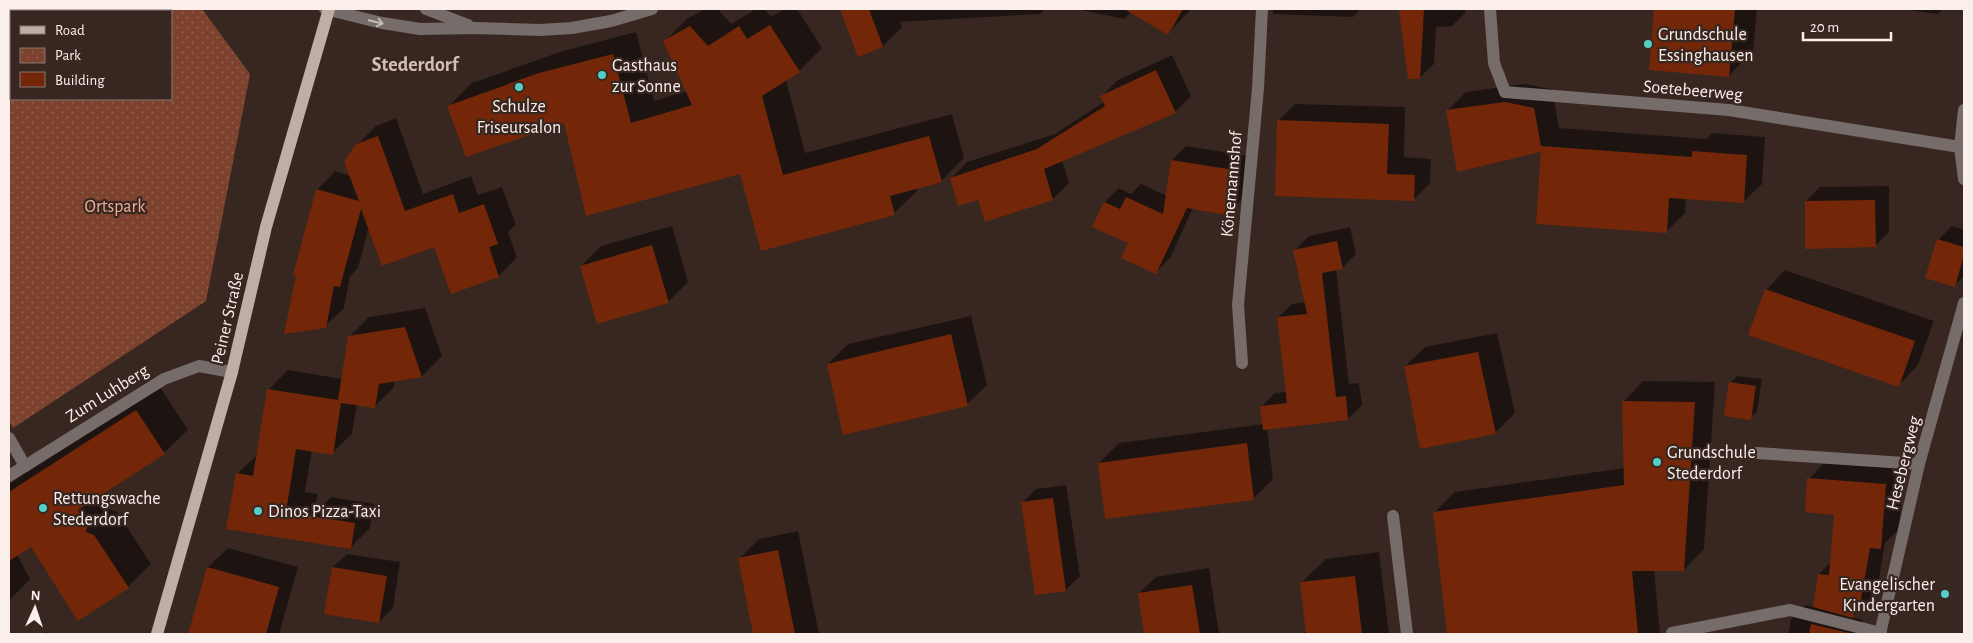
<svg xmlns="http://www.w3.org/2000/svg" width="1973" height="643" font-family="'Alegreya Sans',sans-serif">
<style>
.park{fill:url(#park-dots);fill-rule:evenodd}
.shadow{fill:#0007}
.building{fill:#732708}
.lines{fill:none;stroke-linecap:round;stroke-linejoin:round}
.service{stroke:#766c69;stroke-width:12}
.minor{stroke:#766c69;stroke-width:12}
.primary{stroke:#c0ada6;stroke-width:12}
.oneway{stroke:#c6bbb7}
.poi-dot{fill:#55cec6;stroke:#382721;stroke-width:2}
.labels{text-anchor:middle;stroke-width:4.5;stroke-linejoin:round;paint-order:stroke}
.poi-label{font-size:18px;fill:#fbefeb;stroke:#382721;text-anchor:start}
.street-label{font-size:18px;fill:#fbefeb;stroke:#382721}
.park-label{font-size:18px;fill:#f1ae97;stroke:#382721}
.quarter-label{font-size:20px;font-weight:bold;fill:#d5beb7;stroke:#382721}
</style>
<defs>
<pattern id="park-dots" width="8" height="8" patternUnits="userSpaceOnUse" patternTransform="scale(1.25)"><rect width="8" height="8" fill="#7d422e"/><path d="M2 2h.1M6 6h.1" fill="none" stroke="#905e4c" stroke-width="1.8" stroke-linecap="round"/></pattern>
</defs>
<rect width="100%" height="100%" fill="#382721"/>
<path class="park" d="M9 9H202L250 74 206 301 13 428 9 420ZM11 11H171V99H11Z"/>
<g class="shadow">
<polygon points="705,9 718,9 731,24 756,9 765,9 771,17 784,9 797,9 822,48 799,71 786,80 805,153 952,114 964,158 941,181 916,187 917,191 894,213 741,173 565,121 449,106 472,83 563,51 636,32 654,101 687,91 665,41 688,18"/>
<polygon points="841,9 1045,9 1040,14 900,22 902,27 883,46 859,55"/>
<polygon points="1076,9 1191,9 1168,34 1132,12 1124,19"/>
<polygon points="1273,9 1361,9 1353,17 1273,14"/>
<polygon points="1400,9 1465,9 1466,12 1452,26 1436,27 1434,64 1420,77 1409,78"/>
<polygon points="1655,9 1757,9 1753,51 1729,76 1650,69"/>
<polygon points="1898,9 1943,9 1938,14"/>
<polygon points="1172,55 1191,96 1175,112 1062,160 1069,183 1053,199 986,221 978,199 951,179 967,162 1055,134 1104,102 1102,96 1118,80"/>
<polygon points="1524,84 1552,89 1559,128 1706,139 1712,133 1765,137 1762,184 1743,202 1686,198 1685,213 1666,232 1542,151 1448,110 1466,92"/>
<polygon points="1295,104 1405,107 1404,157 1431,159 1430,183 1413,200 1278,121"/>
<polygon points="396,118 423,194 471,176 478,195 502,187 516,225 508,232 517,257 499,276 452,293 435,246 369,227 358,268 350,276 344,308 325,326 317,190 335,171 351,176 357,145 376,126"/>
<polygon points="1186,146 1248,156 1241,200 1227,214 1193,208 1170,258 1156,272 1130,243 1094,226 1105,202 1119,188 1131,194 1141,184 1167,196 1172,160"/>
<polygon points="1889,186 1889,232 1875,246 1806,201 1820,187"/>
<polygon points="672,226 688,282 668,302 581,266 601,246"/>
<polygon points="1952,226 1964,230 1964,276 1955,285 1938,240"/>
<polygon points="1350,227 1356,254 1342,268 1336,269 1349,384 1359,383 1362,405 1348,419 1267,428 1273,479 1254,498 1099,463 1119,443 1264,424 1261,407 1275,393 1287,392 1278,317 1292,304 1306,302 1295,250 1309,236"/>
<polygon points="1785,270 1934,321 1918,365 1899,385 1766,290"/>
<polygon points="425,308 442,356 422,376 395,380 394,387 374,407 357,404 352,434 332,453 312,450 305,492 318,494 313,515 331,497 374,504 370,528 350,548 292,538 237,474 258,454 268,390 288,370 342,379 349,337 369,317"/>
<polygon points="971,316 987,385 967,404 828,364 848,344"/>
<polygon points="1497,333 1515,413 1495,433 1405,366 1425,347"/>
<polygon points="1737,376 1762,379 1757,412 1750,418 1730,383"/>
<polygon points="1643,381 1715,382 1704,549 1684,570 1654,570 1660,634 1448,634 1434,513 1455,492 1625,468 1623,402"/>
<polygon points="160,387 188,430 164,453 105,492 111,501 109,509 117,512 151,564 128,587 31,545 17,554 30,579 9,601 9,484"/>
<polygon points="1827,460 1904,466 1899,529 1885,543 1878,585 1872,591 1871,598 1852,617 1863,620 1859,634 1788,634 1791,619 1805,605 1814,607 1819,574 1831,562 1835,514 1809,479"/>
<polygon points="1066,485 1080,576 1066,590 1036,594 1022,503 1036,489"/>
<polygon points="798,531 819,634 755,634 739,559 759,539"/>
<polygon points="228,548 298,567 279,634 189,634 208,567"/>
<polygon points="1379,552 1389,634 1303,634 1307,630 1301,583 1326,559"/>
<polygon points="347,554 400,562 393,608 379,622 333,567"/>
<polygon points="1209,568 1219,634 1145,634 1139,593 1156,577"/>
</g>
<g class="building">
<polygon points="840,9 869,9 883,47 858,57"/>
<polygon points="1124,9 1183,9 1168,35"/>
<polygon points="1399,9 1424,9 1420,79 1408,79"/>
<polygon points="1654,9 1735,9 1729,77 1649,70"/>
<polygon points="770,25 800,72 762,96 783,175 929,136 942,182 890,196 895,215 761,251 740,174 586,216 564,123 466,157 447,106 539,73 613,54 631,123 692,105 663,41 690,26 708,46 739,26 747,39"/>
<polygon points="1156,70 1176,113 1044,169 1053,200 985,222 978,200 958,206 950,178 1037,149 1105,106 1100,96"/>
<polygon points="1505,102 1534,108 1541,146 1692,157 1692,151 1747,155 1744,203 1669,198 1667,233 1536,224 1541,152 1457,172 1446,110"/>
<polygon points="1277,120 1389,124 1387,174 1415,175 1414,201 1275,196"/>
<polygon points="378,136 405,211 453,194 459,213 484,204 498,244 489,247 499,277 451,294 434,247 382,266 361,209 340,287 334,286 326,328 284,334 296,276 293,275 316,189 359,201 344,162 356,144"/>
<polygon points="1171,160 1234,170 1227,215 1187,208 1156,274 1121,258 1128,243 1092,227 1104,202 1120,209 1126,197 1163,214"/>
<polygon points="1875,200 1876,247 1805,249 1805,201"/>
<polygon points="1937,239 1964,247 1964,255 1955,287 1925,278"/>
<polygon points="1337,241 1343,269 1322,273 1336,397 1346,396 1348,420 1263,430 1260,406 1287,403 1277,317 1307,314 1293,250"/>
<polygon points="652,245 669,303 597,324 580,266"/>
<polygon points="1765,289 1915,341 1899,387 1748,335"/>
<polygon points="405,327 422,377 379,384 375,408 341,403 333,455 296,449 286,512 355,523 351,549 226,529 236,473 253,476 267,389 338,400 348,336"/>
<polygon points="951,334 968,406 843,435 827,364"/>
<polygon points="1478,352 1496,434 1420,449 1404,366"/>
<polygon points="1729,382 1756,386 1751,420 1724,416"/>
<polygon points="1622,401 1695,402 1684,571 1632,571 1638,634 1447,634 1433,512 1624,485"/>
<polygon points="136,410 165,454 78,510 88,525 86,532 94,535 129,588 78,621 31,547 9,561 9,492"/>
<polygon points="1247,443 1254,500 1105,519 1098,463"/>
<polygon points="1807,478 1886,484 1881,549 1870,548 1860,605 1856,604 1853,618 1813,607 1818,574 1829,575 1834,515 1805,512"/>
<polygon points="1053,498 1066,591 1035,595 1021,502"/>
<polygon points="778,550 795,634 753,634 738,558"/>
<polygon points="207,567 279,587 266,634 188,634"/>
<polygon points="332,567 387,576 379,623 324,614"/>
<polygon points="1355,576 1362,634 1306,634 1300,582"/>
<polygon points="1192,585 1200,634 1144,634 1138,593"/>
<polygon points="1811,624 1849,633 1849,634 1809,634"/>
</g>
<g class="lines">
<g class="service">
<polyline points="1757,453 1919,464"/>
<polyline points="1672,633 1790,610 1881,633"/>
</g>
<g class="minor">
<polyline points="325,9 382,23 420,29 475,28 540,30 572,28 611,21 652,9"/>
<polyline points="426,9 468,25"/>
<polyline points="1490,9 1494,63 1505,92 1729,110 1960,147"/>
<polyline points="1964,110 1960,147 1964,179"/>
<polyline points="1242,363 1238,305 1258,88 1262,9"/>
<polyline points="9,438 25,466"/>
<polyline points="9,476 164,379 199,366 232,372"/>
<polyline points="1393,516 1407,634"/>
<polyline points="1880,634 1919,464 1964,303"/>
</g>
<polyline class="primary" points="157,634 232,372 266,227 329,9"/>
</g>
<defs><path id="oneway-shaft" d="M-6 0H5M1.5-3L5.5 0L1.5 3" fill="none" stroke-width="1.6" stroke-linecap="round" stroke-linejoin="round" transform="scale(1.25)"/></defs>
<use class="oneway" href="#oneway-shaft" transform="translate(376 22) rotate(14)"/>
<g class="poi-dot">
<circle cx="1648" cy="44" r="5"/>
<circle cx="602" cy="75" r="5"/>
<circle cx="519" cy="87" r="5"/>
<circle cx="1657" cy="462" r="5"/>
<circle cx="43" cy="508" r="5"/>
<circle cx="258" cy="511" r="5"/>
<circle cx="1945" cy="594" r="5"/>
</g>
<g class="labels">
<g class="poi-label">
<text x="1658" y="40">Grundschule<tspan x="1658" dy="21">Essinghausen</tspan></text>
<text x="612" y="71">Gasthaus<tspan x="612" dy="21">zur Sonne</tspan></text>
<text x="519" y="112" text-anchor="middle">Schulze<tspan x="519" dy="21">Friseursalon</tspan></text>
<text x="1667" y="458">Grundschule<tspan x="1667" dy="21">Stederdorf</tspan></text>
<text x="53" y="504">Rettungswache<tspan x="53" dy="21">Stederdorf</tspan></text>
<text x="268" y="517">Dinos Pizza-Taxi</text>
<text x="1935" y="590" text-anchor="end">Evangelischer<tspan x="1935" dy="21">Kindergarten</tspan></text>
</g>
<g class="street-label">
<text transform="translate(1693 90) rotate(5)" y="6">Soetebeerweg</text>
<text transform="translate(1231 184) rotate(-85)" y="6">Könemannshof</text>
<text transform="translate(227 318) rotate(-77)" y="6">Peiner Straße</text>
<text transform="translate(107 393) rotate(-32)" y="6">Zum Luhberg</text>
<text transform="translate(1903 463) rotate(-76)" y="6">Hesebergweg</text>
</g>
<g class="park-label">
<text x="115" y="212">Ortspark</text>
</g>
<g class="quarter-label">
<text x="415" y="71">Stederdorf</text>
</g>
</g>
<rect width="1973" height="643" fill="none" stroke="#fbefeb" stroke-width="20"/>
<rect x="10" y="10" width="162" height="90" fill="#382721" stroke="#867772"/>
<rect x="20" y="26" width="25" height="8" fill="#c0ada6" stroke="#867772"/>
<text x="55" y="35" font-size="15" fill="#fbefeb">Road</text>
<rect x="20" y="48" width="25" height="15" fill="url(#park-dots)" stroke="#867772"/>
<text x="55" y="60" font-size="15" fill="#fbefeb">Park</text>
<rect x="20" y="72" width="25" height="15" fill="#732708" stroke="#867772"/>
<text x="55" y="85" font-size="15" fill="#fbefeb">Building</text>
<g transform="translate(35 608) rotate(3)" stroke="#382721" stroke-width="4" paint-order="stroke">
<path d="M0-4L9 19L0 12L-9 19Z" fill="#fbefeb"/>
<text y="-8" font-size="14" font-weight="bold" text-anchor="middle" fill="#fbefeb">N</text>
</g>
<path d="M1803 32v8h88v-8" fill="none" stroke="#fbefeb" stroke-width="2.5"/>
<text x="1810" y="32" font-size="15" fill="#fbefeb" stroke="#382721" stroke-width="4" paint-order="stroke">20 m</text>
</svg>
